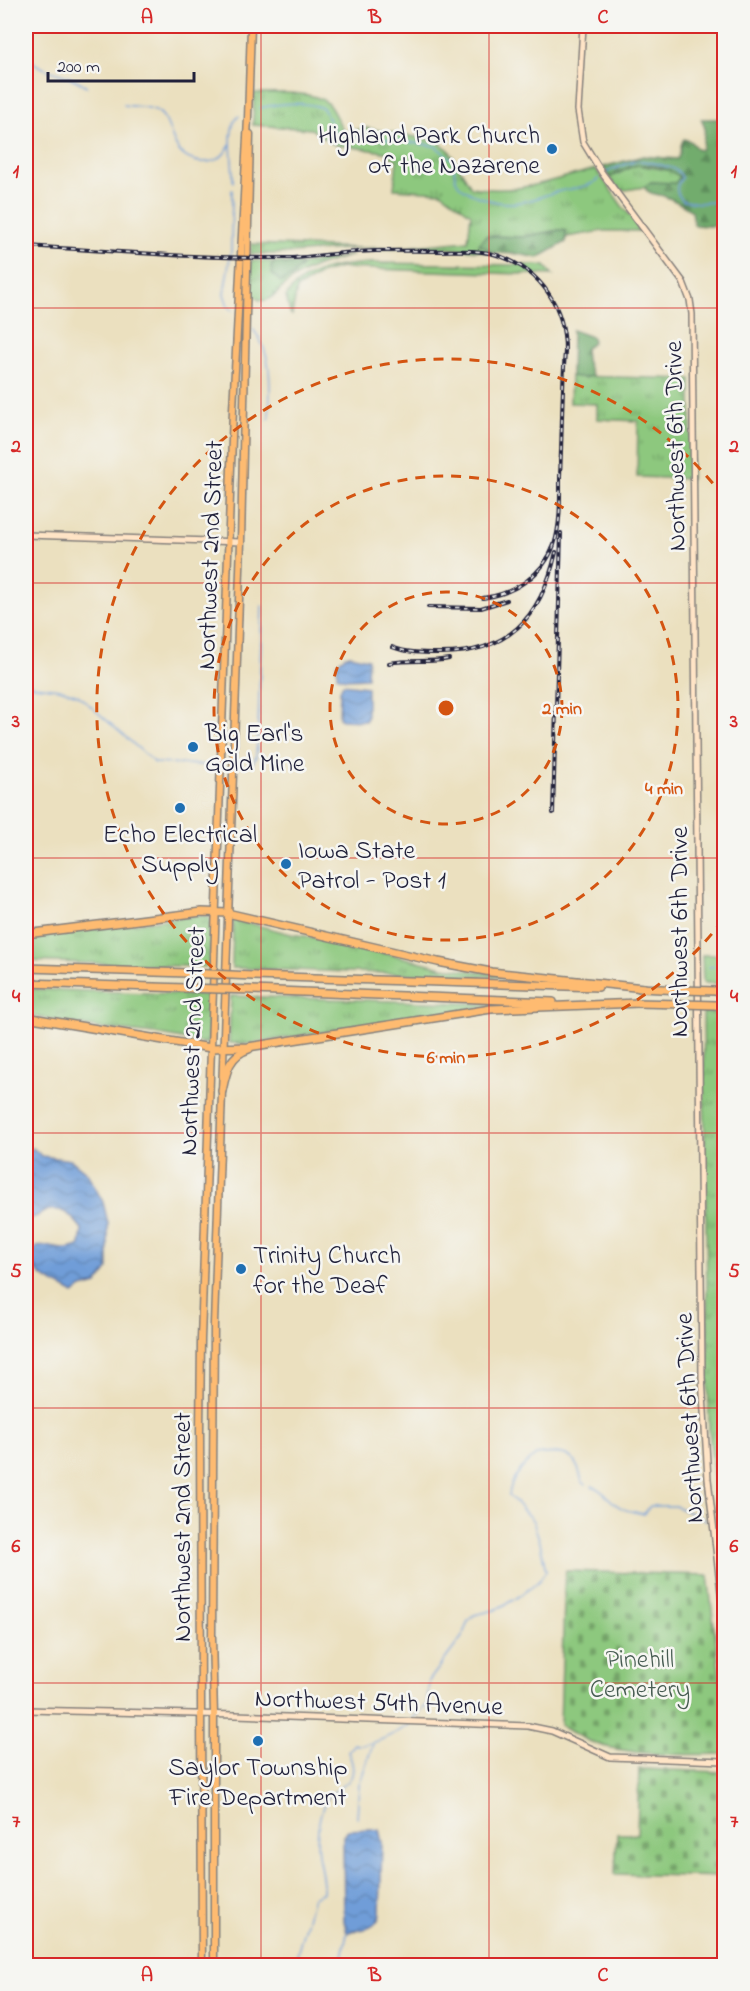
<svg xmlns="http://www.w3.org/2000/svg" width="750" height="1991" font-family="'Indie Flower',sans-serif">
<style>
.grass{fill:url(#grass-tufts);stroke:#58755c;stroke-width:1.5}
.forest{fill:url(#forest-firs);stroke:#4a6754;stroke-width:1.5}
.cemetery{fill:url(#cemetery-stones);stroke:#58755c;stroke-width:1.5}
.water{fill:url(#water-waves);stroke:#48608a;stroke-width:1.5}
.lines{fill:none;stroke-linecap:round;stroke-linejoin:round}
.stream{stroke:#6f9dd8;stroke-width:1.5}
.secondary-casing{stroke:#86817d;stroke-width:8}
.primary-casing{stroke:#86817d;stroke-width:9}
.highway-casing{stroke:#86817d;stroke-width:10}
.secondary{stroke:#ffe4c6;stroke-width:5}
.primary{stroke:#febb71;stroke-width:6}
.highway{stroke:#febb71;stroke-width:7}
.rail-casing{stroke:#22223b;stroke-width:4}
.rail{stroke:#f6f6f2;stroke-width:1.5;stroke-dasharray:4.5;stroke-linecap:butt}
.highway-bridge-casing{stroke:#86817d;stroke-width:10;stroke-linecap:butt}
.highway-bridge{stroke:#febb71;stroke-width:7}
.grid{fill:none;stroke:#d62828;stroke-width:1.5;stroke-opacity:0.55}
.ring{fill:none;stroke:#d45411;stroke-width:3;stroke-dasharray:10 8}
.poi-dot{fill:#1f6fb2;stroke:#f6f6f2;stroke-width:2}
.labels{text-anchor:middle;stroke-width:5;stroke-linejoin:round;paint-order:stroke}
.poi-label{font-size:26px;fill:#22223b;stroke:#f6f6f2;text-anchor:start}
.street-label{font-size:26px;fill:#22223b;stroke:#f6f6f2}
.park-label{font-size:26px;fill:#475c52;stroke:#f6f6f2}
.centre{fill:#d45411;stroke:#f6f6f2;stroke-width:3}
.ring-label{font-size:18px;text-anchor:middle;font-weight:bold;fill:#d45411;stroke:#f6f6f2;stroke-width:5;stroke-linejoin:round;paint-order:stroke}
.neatline{fill:none;stroke:#d62828;stroke-width:2}
.grid-label{font-size:20px;text-anchor:middle;font-weight:bold;fill:#d62828}
</style>
<defs>
<pattern id="grass-tufts" width="24" height="20" patternUnits="userSpaceOnUse" patternTransform="scale(1.5)"><rect width="24" height="20" fill="#8dc87e"/><path d="M3 7l-1-3M5 7V3M7 7l1-3M15 17l-1-3M17 17v-4M19 17l1-3" fill="none" stroke="#73a268"/></pattern>
<pattern id="forest-firs" width="22" height="20" patternUnits="userSpaceOnUse" patternTransform="scale(1.5)"><rect width="22" height="20" fill="#72ac6d"/><path d="M5 1l3.5 6h-7zM16 11l3.5 6h-7z" fill="#5d8c5b"/></pattern>
<pattern id="cemetery-stones" width="16" height="16" patternUnits="userSpaceOnUse" patternTransform="scale(1.5)"><rect width="16" height="16" fill="#8dc87e"/><path d="M2 7V4a2 2 0 0 1 4 0v3zM10 15v-3a2 2 0 0 1 4 0v3z" fill="#73a268"/></pattern>
<pattern id="water-waves" width="16" height="10" patternUnits="userSpaceOnUse" patternTransform="scale(1.5)"><rect width="16" height="10" fill="#6f9dd8"/><path d="M0 5q4-4 8 0t8 0" fill="none" stroke="#5b80b0"/></pattern>
</defs>
<rect width="100%" height="100%" fill="#f6f6f2"/>
<filter id="ink" filterUnits="userSpaceOnUse"><feTurbulence type="fractalNoise" baseFrequency=".0167" numOctaves="2"/><feDisplacementMap in="SourceGraphic" scale="12" xChannelSelector="R" yChannelSelector="G"/><feConvolveMatrix kernelMatrix="1 2 1 2 8 2 1 2 1" color-interpolation-filters="sRGB"/></filter>
<filter id="wash" filterUnits="userSpaceOnUse"><feTurbulence type="fractalNoise" baseFrequency=".008" numOctaves="4" result="noise"/><feDisplacementMap in="SourceGraphic" scale="24" xChannelSelector="R" yChannelSelector="G"/><feGaussianBlur stdDeviation="1.35" result="paint"/><feColorMatrix in="noise" values="0 0 0 0 0 0 0 0 0 0 0 0 0 0 0 0 0 1.4 0 .05"/><feComposite in="paint" operator="in"/></filter>
<g filter="url(#wash)">
<rect width="100%" height="100%" fill="#ebe0bf"/>
<g class="grass">
<path d="M254 93C272 93 316 90 328 104 335 112 338 124 345 132L367 128 437 141 449 150 471 187C519 195 550 180 596 169L622 206 643 231H603L566 237V231L559 230 522 237 486 236 480 244 493 253C449 246 393 247 349 249 315 250 286 255 251 254V244L385 249 468 241 471 214 441 192 394 189 397 160 390 156V153L333 144 311 129 253 125Z"/>
<path d="M638 165 673 171 680 177 675 184 651 182 644 187 620 191 609 177C620 175 627 167 638 165Z"/>
<path d="M353 255C328 262 305 268 285 285 278 291 269 305 258 299 247 293 252 271 251 260L274 262 271 267 300 269 303 264Z"/>
<path d="M371 263 537 265 545 266 553 275 341 268 322 273 297 288 292 315 290 313 286 297C303 268 341 265 371 263Z"/>
<polygon points="571,376 691,379 691,479 637,477 638,421 597,419 597,404 570,403"/>
<polygon points="194,916 207,916 210,918 210,967 26,961 26,937"/>
<polygon points="233,919 291,934 341,942 442,967 504,975 504,977 232,968"/>
<polygon points="702,955 724,955 724,984 703,983"/>
<polygon points="26,989 209,995 208,1044 156,1034 104,1029 26,1015"/>
<polygon points="231,996 491,1004 491,1006 247,1044 229,1043"/>
<polygon points="703,1012 724,1013 724,1587 709,1429"/>
</g>
<g class="forest">
<path d="M701 119H724V227L694 225 692 211C684 206 675 200 666 197 657 193 650 196 644 187L651 182 675 183 680 177C668 167 645 162 630 167 622 170 617 176 609 177L603 167 643 156 677 159C682 153 679 145 684 139L690 141 698 150 702 149 705 128Z"/>
<polygon points="559,230 566,231 566,242 538,258 518,254 493,253 479,244 486,236 522,237"/>
<polygon points="274,262 303,264 291,277 281,282 272,274 271,267"/>
<polygon points="572,330 592,337 593,343 585,348 586,360 592,376 585,378 571,376"/>
</g>
<g class="cemetery">
<path d="M565 1571 708 1575 724 1712V1754C686 1755 644 1756 607 1747 590 1743 574 1734 560 1725Z"/>
<polygon points="639,1769 724,1772 724,1877 615,1874 617,1834 637,1834"/>
</g>
<g class="water">
<polygon points="350,655 368,659 367,678 345,679 337,676 337,663 345,656"/>
<polygon points="343,684 367,687 367,718 365,721 342,720 339,718 340,690"/>
<path d="M33 1148 42 1156 71 1160 87 1173 103 1202 108 1223V1269L97 1284 82 1288 74 1294C57 1283 35 1279 30 1257L36 1247C54 1243 61 1255 80 1245L82 1229C73 1217 61 1204 44 1212 37 1216 34 1219 26 1218V1152Z"/>
<path d="M371 1829 379 1830 382 1842 380 1915C374 1933 361 1927 347 1933L344 1921 343 1835 348 1830Z"/>
</g>
<g class="lines">
<g class="stream">
<path d="M26 55C40 74 70 72 87 87"/>
<path d="M124 105C134 107 148 106 157 111 176 123 166 158 201 162 217 163 223 157 231 144"/>
<path d="M260 108C279 103 304 101 323 108L336 133 342 138 364 136 435 146 453 160C455 167 453 175 457 182 464 195 498 204 511 203 528 203 541 196 556 192 569 188 590 189 599 178"/>
<path d="M607 172C637 159 636 158 668 167 675 169 679 170 682 178 675 186 675 194 684 201L699 203 714 202 724 208"/>
<path d="M233 182C234 165 225 126 239 116"/>
<polyline points="232,310 228,306 224,294 231,251 232,190"/>
<path d="M253 329C274 355 270 388 269 419"/>
<polyline points="26,682 34,686 60,689 78,695 155,763 208,765"/>
<polyline points="253,763 256,757 258,729 262,606"/>
<polyline points="709,967 724,965"/>
<path d="M592 1486C604 1490 609 1501 620 1507 627 1512 636 1512 644 1514L650 1506H675L706 1520"/>
<polyline points="721,1522 724,1522"/>
<path d="M413 1718 427 1705 429 1681 462 1637 468 1621 474 1615 495 1610 515 1599 536 1584 546 1571 540 1542 533 1521 509 1495C511 1478 523 1466 536 1455 565 1451 576 1452 582 1482L586 1484"/>
<polyline points="357,1818 359,1785 373,1744"/>
<path d="M291 1966 297 1955 313 1897 323 1892C324 1878 320 1868 318 1855 316 1839 318 1819 324 1804 332 1784 365 1788 348 1752L354 1744C367 1749 397 1733 409 1725"/>
<polyline points="340,1966 347,1933"/>
</g>
</g>
</g>
<g filter="url(#ink)">
<g class="lines">
<defs>
<g id="secondary">
<polyline points="583,26 578,110 583,142 602,173 683,282 690,300 692,314 702,1377 708,1479 724,1619"/>
<polyline points="26,535 241,542"/>
<polyline points="26,1710 236,1715 528,1726 552,1731 610,1757 724,1761"/>
</g>
<g id="primary">
<polyline points="202,1966 200,1431 201,1339 233,409 248,118 251,26"/>
<polyline points="214,1966 214,1715 212,1637 214,1324 241,542 250,134"/>
</g>
<g id="highway">
<polyline points="26,934 202,912 227,913 438,962 491,972 644,988"/>
<polyline points="26,968 187,973"/>
<polyline points="253,976 598,987"/>
<polyline points="26,983 186,988"/>
<polyline points="639,988 683,990"/>
<polyline points="252,990 553,1002"/>
<polyline points="715,991 724,991"/>
<polyline points="636,1003 683,1004"/>
<polyline points="715,1005 724,1005"/>
<polyline points="26,1017 211,1048 248,1047 491,1009 639,1003"/>
<path d="M222 1091C226 1072 229 1055 249 1049"/>
</g>
</defs>
<use href="#secondary" class="secondary-casing"/>
<use href="#primary" class="primary-casing"/>
<use href="#highway" class="highway-casing"/>
<use href="#secondary" class="secondary"/>
<use href="#primary" class="primary"/>
<use href="#highway" class="highway"/>
<defs>
<g id="rail">
<path d="M26 246C115 251 203 259 293 258 314 257 335 253 356 252 383 250 410 251 438 251 459 251 480 249 500 256 542 272 565 307 565 351 562 392 562 434 560 476 560 498 561 523 554 545 543 575 514 594 483 598"/>
<polyline points="428,607 481,608 507,600"/>
<path d="M392 647C407 653 423 653 438 653 508 654 541 618 556 552"/>
<path d="M389 663C409 659 429 663 449 659"/>
<polyline points="553,813 561,533"/>
</g>
</defs>
<use href="#rail" class="rail-casing"/>
<use href="#rail" class="rail"/>
<defs>
<g id="highway-bridge">
<polyline points="187,973 253,976"/>
<polyline points="186,988 252,990"/>
<polyline points="683,990 715,991"/>
<polyline points="683,1004 715,1005"/>
</g>
</defs>
<use href="#highway-bridge" class="highway-bridge-casing"/>
<use href="#highway-bridge" class="highway-bridge"/>
</g>
</g>
<path class="grid" d="M261 26V1966M489 26V1966M26 308H724M26 583H724M26 858H724M26 1133H724M26 1408H724M26 1683H724"/>
<g class="ring">
<circle cx="446" cy="708" r="116"/>
<circle cx="446" cy="708" r="232"/>
<path d="M723 920A349 349 0 1 1 723 496"/>
</g>
<g class="poi-dot">
<circle cx="552" cy="149" r="6"/>
<circle cx="193" cy="747" r="6"/>
<circle cx="180" cy="808" r="6"/>
<circle cx="286" cy="864" r="6"/>
<circle cx="241" cy="1269" r="6"/>
<circle cx="258" cy="1741" r="6"/>
</g>
<g class="labels">
<g class="poi-label">
<text x="540" y="143" text-anchor="end">Highland Park Church<tspan x="540" dy="30">of the Nazarene</tspan></text>
<text x="205" y="741">Big Earl's<tspan x="205" dy="30">Gold Mine</tspan></text>
<text x="180" y="842" text-anchor="middle">Echo Electrical<tspan x="180" dy="30">Supply</tspan></text>
<text x="298" y="858">Iowa State<tspan x="298" dy="30">Patrol - Post 1</tspan></text>
<text x="253" y="1263">Trinity Church<tspan x="253" dy="30">for the Deaf</tspan></text>
<text x="258" y="1775" text-anchor="middle">Saylor Township<tspan x="258" dy="30">Fire Department</tspan></text>
</g>
<g class="street-label">
<text transform="translate(674 446) rotate(-91)" y="9">Northwest 6th Drive</text>
<text transform="translate(209 555) rotate(-88)" y="9">Northwest 2nd Street</text>
<text transform="translate(678 932) rotate(-90)" y="9">Northwest 6th Drive</text>
<text transform="translate(191 1041) rotate(-88)" y="9">Northwest 2nd Street</text>
<text transform="translate(688 1418) rotate(-93)" y="9">Northwest 6th Drive</text>
<text transform="translate(181 1527) rotate(-90)" y="9">Northwest 2nd Street</text>
<text transform="translate(379 1701) rotate(2)" y="9">Northwest 54th Avenue</text>
</g>
<g class="park-label">
<text x="640" y="1667">Pinehill<tspan x="640" dy="30">Cemetery</tspan></text>
</g>
</g>
<circle cx="446" cy="708" r="9" class="centre"/>
<g class="ring-label">
<text x="562" y="714">2 min</text>
<text x="664" y="794">4 min</text>
<text x="446" y="1063">6 min</text>
</g>
<rect width="750" height="1991" fill="none" stroke="#f6f6f2" stroke-width="66"/>
<path d="M48 72v9h146v-9" fill="none" stroke="#22223b" stroke-width="3"/>
<text x="57" y="72" font-size="18" fill="#22223b" stroke="#f6f6f2" stroke-width="4.5" paint-order="stroke">200 m</text>
<rect x="33" y="33" width="684" height="1925" class="neatline"/>
<g class="grid-label">
<text x="147" y="23">A</text>
<text x="375" y="23">B</text>
<text x="603" y="23">C</text>
<text x="16" y="177">1</text>
<text x="734" y="177">1</text>
<text x="16" y="452">2</text>
<text x="734" y="452">2</text>
<text x="16" y="727">3</text>
<text x="734" y="727">3</text>
<text x="16" y="1002">4</text>
<text x="734" y="1002">4</text>
<text x="16" y="1277">5</text>
<text x="734" y="1277">5</text>
<text x="16" y="1552">6</text>
<text x="734" y="1552">6</text>
<text x="16" y="1827">7</text>
<text x="734" y="1827">7</text>
<text x="147" y="1981">A</text>
<text x="375" y="1981">B</text>
<text x="603" y="1981">C</text>
</g>
</svg>
